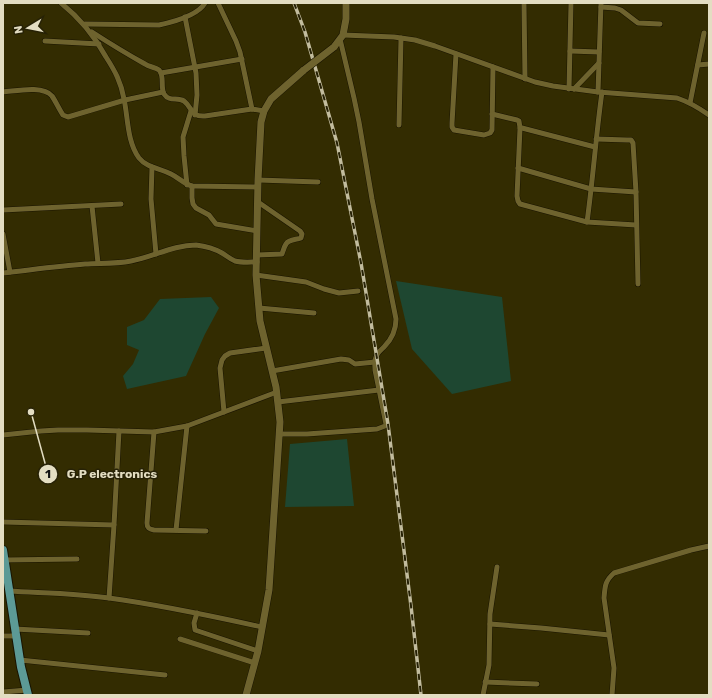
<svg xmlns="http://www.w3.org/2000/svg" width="712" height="698" font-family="Rubik,sans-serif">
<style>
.green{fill:#1e4731}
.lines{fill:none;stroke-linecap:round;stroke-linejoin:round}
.minor-casing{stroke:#191400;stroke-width:6}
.secondary-casing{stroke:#191400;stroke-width:8}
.primary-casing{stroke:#191400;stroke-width:10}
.minor{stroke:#6e632e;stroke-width:5}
.secondary{stroke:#6e632e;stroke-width:7}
.primary{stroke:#5c9a96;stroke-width:8}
.rail-casing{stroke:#c2bc9e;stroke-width:3.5}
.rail{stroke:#272206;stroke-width:2;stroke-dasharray:6;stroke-linecap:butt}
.secondary-bridge-casing{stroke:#191400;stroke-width:8;stroke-linecap:butt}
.secondary-bridge{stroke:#6e632e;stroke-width:7}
.leader{fill:none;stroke:#e3ddc2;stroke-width:1.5}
.callout-dot{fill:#e3ddc2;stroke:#272206;stroke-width:1.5}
.mark-label{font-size:12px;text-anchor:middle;font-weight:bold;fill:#111}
.callout-label{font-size:12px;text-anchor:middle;font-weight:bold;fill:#e3ddc2;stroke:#272206;stroke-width:3;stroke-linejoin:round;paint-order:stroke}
</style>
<rect width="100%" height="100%" fill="#332c01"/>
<g class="green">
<polygon points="396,281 502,297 511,381 452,394 412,349"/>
<polygon points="211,297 219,308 205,334 186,376 127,389 123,376 133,364 139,350 127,345 127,327 144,320 160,299"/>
<polygon points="347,439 354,506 285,507 290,444"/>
</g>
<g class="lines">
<defs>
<g id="minor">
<path d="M61 3C81 19 94 35 106 57 115 71 121 82 124 99 128 117 127 142 139 158 147 168 160 168 171 174 179 178 184 184 192 186L258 187"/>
<polyline points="218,3 236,41 240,52 252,109"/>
<polyline points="524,3 525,79"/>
<polyline points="601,7 615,8 621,10 638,23 660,24"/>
<polyline points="185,17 196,73 197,95 195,115"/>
<path d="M85 24 159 25C173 22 198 15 205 3"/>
<path d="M92 32C109 43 127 54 145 64 149 67 155 67 159 70 165 76 160 87 164 94 169 102 177 97 184 101 193 108 190 117 205 116L252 109 264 111"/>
<path d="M343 35 394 37 415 40 435 46 535 82 553 86 598 92 677 98C689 102 699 108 709 115"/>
<polyline points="45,41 99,44"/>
<polyline points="570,51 599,52"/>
<polyline points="456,54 452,123 452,127 454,130 484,135 490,133 492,130 493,67"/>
<polyline points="698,65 709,64"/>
<polyline points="161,73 242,59"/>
<polyline points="569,89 571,3"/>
<polyline points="574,89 599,63"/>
<path d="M3 92C16 91 43 85 52 96 56 102 59 109 63 115L68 117 125 100 163 92"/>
<polyline points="598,92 601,3"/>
<polyline points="690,103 704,33"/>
<polyline points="492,114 517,120 519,121 520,128 522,128 595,147"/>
<polyline points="399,125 401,38"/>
<polyline points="520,128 517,196 518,201 520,204 587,222 636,225"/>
<polyline points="596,139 627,140 631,140 633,143 636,192 638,284"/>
<polyline points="152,167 151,199 156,254"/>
<polyline points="518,168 591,189 636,192"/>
<polyline points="258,180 318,182"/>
<polyline points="187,185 184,156 183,137 191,111"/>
<polyline points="192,186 192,198 193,204 196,208 209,215 216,224 257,231"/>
<polyline points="92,206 98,263"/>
<polyline points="3,210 121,204"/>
<path d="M587 222C593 179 596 135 602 92"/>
<polyline points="3,234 10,272"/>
<path d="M257 255 282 254C283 251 284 247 286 244 289 239 296 240 301 238L302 234 300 231 258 202"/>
<path d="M3 273C30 270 58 266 85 264 100 263 116 264 131 261 153 257 173 245 196 245 204 246 215 249 222 253 227 256 230 259 235 261 242 263 250 262 257 262"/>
<polyline points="256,275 306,282 324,289 339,293 358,291"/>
<polyline points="259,308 314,313"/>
<polyline points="272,371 341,359 349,360 355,364 375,362"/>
<polyline points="278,402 379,390"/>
<polyline points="224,412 220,368 222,360 225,356 230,353 266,348"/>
<path d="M154 432 147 523C147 528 149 529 154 530L206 531"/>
<path d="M279 434H307L377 429 385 426 386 424 375 370C375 365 374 361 376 357 377 353 381 350 384 347 392 339 396 330 396 319L372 199 359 122 354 98 340 39"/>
<polyline points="3,435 41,431 58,430 87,430 154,432 187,426 277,392"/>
<polyline points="3,522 114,525"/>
<polyline points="176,530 187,426"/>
<polyline points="3,560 77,559"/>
<path d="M9 591C42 593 76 593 109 598 161 605 212 616 262 627"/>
<polyline points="109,598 114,525 119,431"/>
<polyline points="197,613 194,623 195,630 258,651"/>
<polyline points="490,624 541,628 609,635"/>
<polyline points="15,629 88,633"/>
<polyline points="3,636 16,636"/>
<polyline points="180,639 255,663"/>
<polyline points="20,660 165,675"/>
<polyline points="485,682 537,684"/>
<polyline points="3,692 27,690"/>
<polyline points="483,695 489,665 490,614 497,567"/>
<path d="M612 695 614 668 604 598C605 586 605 581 614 573L691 550 709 546"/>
</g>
<g id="secondary">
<polyline points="334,47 343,35 346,19 346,3"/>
<polyline points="246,695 258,651 269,590 280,422 276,387 260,321 256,275 258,180 261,122 264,111 271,99 304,70"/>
</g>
<polyline id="primary" points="3,550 21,667 28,695"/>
</defs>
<use href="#minor" class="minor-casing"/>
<use href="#secondary" class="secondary-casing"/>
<use href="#primary" class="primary-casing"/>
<use href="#minor" class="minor"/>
<use href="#secondary" class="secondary"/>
<use href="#primary" class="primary"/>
<defs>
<polyline id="rail" points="294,3 305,32 337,143 361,263 388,424 411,606 421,695"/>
</defs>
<use href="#rail" class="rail-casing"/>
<use href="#rail" class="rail"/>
<defs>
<polyline id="secondary-bridge" points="304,70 334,47"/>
</defs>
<use href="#secondary-bridge" class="secondary-bridge-casing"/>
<use href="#secondary-bridge" class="secondary-bridge"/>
</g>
<path class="leader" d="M31 412L48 474"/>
<g class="callout-dot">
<circle cx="31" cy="412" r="4"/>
<circle cx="48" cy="474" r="10"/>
</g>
<g class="mark-label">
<text x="48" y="478">1</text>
</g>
<g class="callout-label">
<text x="112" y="478">G.P electronics</text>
</g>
<rect width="712" height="698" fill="none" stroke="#e3ddc2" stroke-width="8"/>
<g transform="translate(28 28) rotate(260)" stroke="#272206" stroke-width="3" paint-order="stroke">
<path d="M0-3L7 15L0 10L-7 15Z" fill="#e3ddc2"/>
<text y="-6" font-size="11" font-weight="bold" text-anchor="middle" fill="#e3ddc2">N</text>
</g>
</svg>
